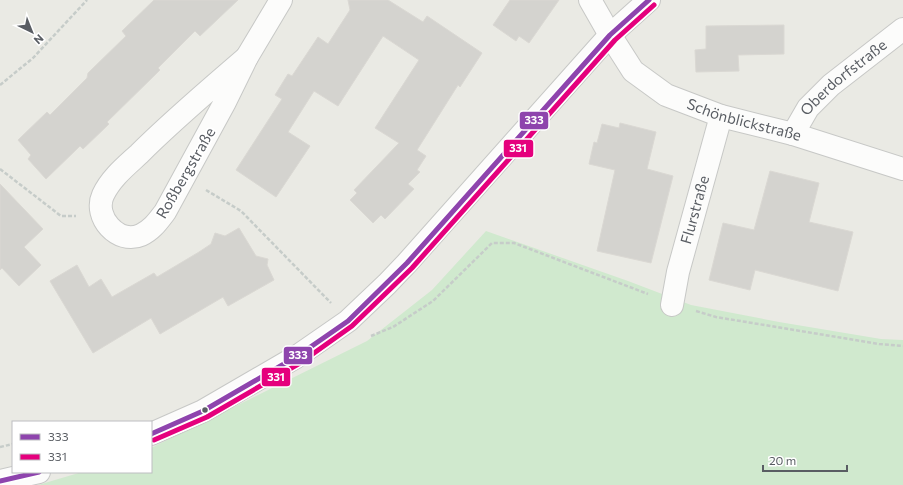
<svg xmlns="http://www.w3.org/2000/svg" width="903" height="485" font-family="Commissioner,sans-serif">
<style>
.green{fill:#d0e9ce}
.building{fill:#d4d3cf;stroke:#dad8d3}
.lines{fill:none;stroke-linecap:round;stroke-linejoin:round}
.minor-casing{stroke:#c7c8c6;stroke-width:24}
.path{stroke:#c6ccc9;stroke-width:2.5;stroke-dasharray:4 2;stroke-linecap:butt}
.minor{stroke:#fcfcfb;stroke-width:22}
.bus-1-casing{stroke:#fff;stroke-width:8}
.bus-2-casing{stroke:#fff;stroke-width:8}
.bus-1{stroke:#8e44ad;stroke-width:5}
.bus-2{stroke:#e5007d;stroke-width:5}
.bus-dot{fill:#595d63;stroke:#fff;stroke-width:1.5}
.labels{text-anchor:middle;stroke-width:4;stroke-linejoin:round;paint-order:stroke}
.street-label{font-size:15px;fill:#595d63;stroke:#fff}
.line-badge{stroke:#fff;stroke-width:1.5}
.badge-label{font-size:11px;text-anchor:middle;font-weight:bold;fill:#fff}
</style>
<rect width="100%" height="100%" fill="#eaeae4"/>
<polygon class="green" points="486,231 628,281 691,305 779,322 881,339 903,340 903,485 38,485 82,472 151,472 151,448 367,341 432,290"/>
<g class="building">
<polygon points="154,0 238,0 200,36 195,31 158,68 160,70 107,122 109,124 83,149 80,146 46,179 28,159 31,155 18,140 47,112 50,115 87,78 88,73 126,36 122,31"/>
<polygon points="348,0 388,0 423,22 427,16 482,53 460,87 458,85 417,150 426,156 417,170 420,172 408,184 414,189 385,219 381,215 373,223 350,200 357,193 354,190 399,143 375,128 419,60 383,36 338,106 314,91 288,132 310,146 276,197 236,170 282,99 275,95 288,74 292,76 318,37 328,44 350,10"/>
<polygon points="510,0 559,0 529,43 519,36 516,41 493,25"/>
<polygon points="784,25 784,54 738,55 739,71 696,72 695,50 706,49 706,26"/>
<polygon points="620,123 656,132 647,169 673,176 651,263 597,251 615,170 589,164 594,142 597,143 602,124 619,128"/>
<polygon points="770,171 819,183 809,222 853,232 838,291 755,270 750,290 709,280 723,223 754,230"/>
<polygon points="0,184 43,229 24,247 41,265 19,286 2,268 0,270"/>
<polygon points="239,228 256,256 268,259 267,265 274,280 228,306 223,297 160,334 151,318 93,353 50,281 77,265 89,287 101,279 112,297 154,273 157,277 199,252 211,244 215,233 225,236"/>
</g>
<g class="lines">
<defs>
<g id="minor">
<path id="s1" d="M590 0 610 35 633 71 666 95 721 116 793 134 903 169"/>
<path d="M247 57 225 102 165 212C158 221 152 230 141 235 118 245 93 217 103 195 111 178 126 166 139 154 173 120 210 89 247 57Z"/>
<polyline points="247,57 281,0"/>
<path id="s2" d="M793 134 808 108 831 85 903 29"/>
<path id="s3" d="M672 305 678 272 721 116"/>
<polyline points="151,434 203,411 296,357 348,321 387,284 407,263 610,35 649,0"/>
<polyline points="0,481 39,472"/>
</g>
</defs>
<use href="#minor" class="minor-casing"/>
<g class="path">
<polyline points="0,85 33,58 87,0"/>
<polyline points="0,169 61,216 76,216"/>
<polyline points="206,190 241,211 331,303"/>
<polyline points="696,311 716,317 879,344 903,346"/>
<polyline points="371,336 393,327 433,301 492,243 514,243 648,294"/>
<polyline points="0,447 13,444"/>
</g>
<use href="#minor" class="minor"/>
<defs>
<g id="bus-1">
<polyline points="151,434 203,411 296,357 348,321 407,263 610,35 649,0"/>
<polyline points="0,481 39,472"/>
</g>
<polyline id="bus-2" points="154,440 207,417 300,363 352,326 412,268 615,40 654,5"/>
</defs>
<use href="#bus-1" class="bus-1-casing"/>
<use href="#bus-2" class="bus-2-casing"/>
<use href="#bus-1" class="bus-1"/>
<use href="#bus-2" class="bus-2"/>
</g>
<circle class="bus-dot" cx="205" cy="410" r="3.5"/>
<g class="labels">
<g class="street-label">
<text dy="5" stroke="none"><textPath href="#s2" startOffset="77">Oberdorfstraße</textPath></text>
<text dy="5" stroke="none"><textPath href="#s1" startOffset="206">Schönblickstraße</textPath></text>
<text transform="translate(186 173) rotate(-60)" y="5">Roßbergstraße</text>
<text dy="5" stroke="none"><textPath href="#s3" startOffset="98">Flurstraße</textPath></text>
</g>
</g>
<g class="line-badge">
<rect x="519" y="111" width="30" height="19" rx="4" fill="#8e44ad"/>
<rect x="503" y="139" width="31" height="19" rx="4" fill="#e5007d"/>
<rect x="283" y="346" width="30" height="19" rx="4" fill="#8e44ad"/>
<rect x="261" y="367" width="30" height="20" rx="4" fill="#e5007d"/>
</g>
<g class="badge-label">
<text x="534" y="124">333</text>
<text x="518" y="152">331</text>
<text x="298" y="359">333</text>
<text x="276" y="381">331</text>
</g>
<rect x="12" y="421" width="140" height="52" fill="#ffffff" stroke="#bdbec1"/>
<rect x="20" y="434" width="20" height="6" fill="#8e44ad" stroke="#bdbec1"/>
<text x="48" y="441" font-size="12" fill="#595d63">333</text>
<rect x="20" y="454" width="20" height="6" fill="#e5007d" stroke="#bdbec1"/>
<text x="48" y="461" font-size="12" fill="#595d63">331</text>
<g transform="translate(32 32) rotate(137)" stroke="#ffffff" stroke-width="3" paint-order="stroke">
<path d="M0-3L7 15L0 10L-7 15Z" fill="#595d63"/>
<text y="-6" font-size="11" font-weight="bold" text-anchor="middle" fill="#595d63">N</text>
</g>
<path d="M763 465v6h84v-6" fill="none" stroke="#595d63" stroke-width="2"/>
<text x="769" y="465" font-size="12" fill="#595d63" stroke="#ffffff" stroke-width="3" paint-order="stroke">20 m</text>
</svg>
